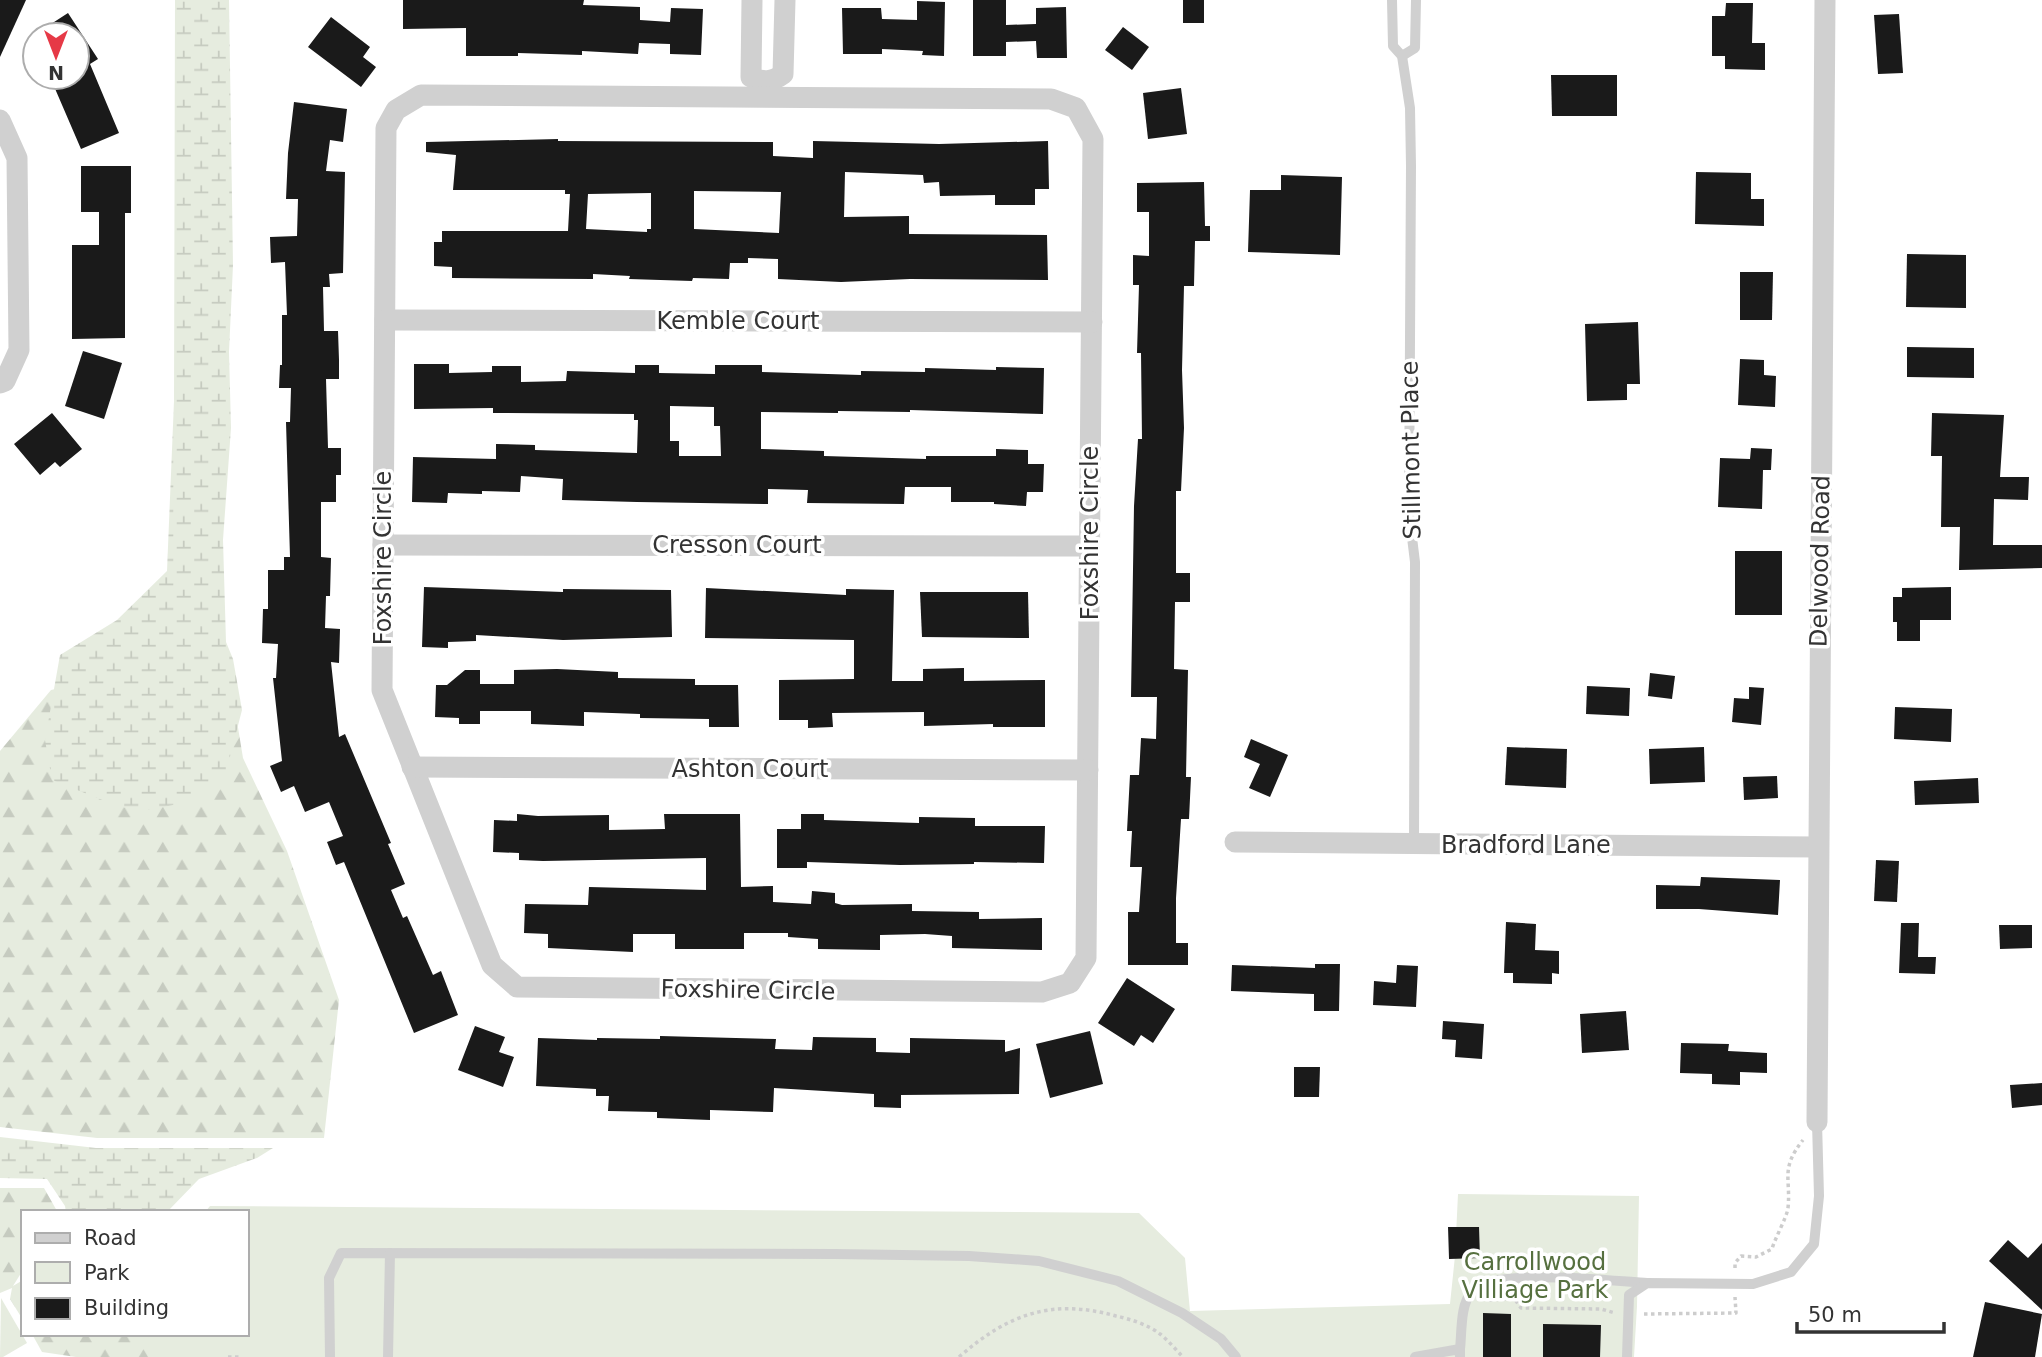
<svg xmlns="http://www.w3.org/2000/svg" width="2042" height="1357" font-family="'DejaVu Sans',sans-serif">
<style>
.forest{fill:url(#forest-firs)}
.wetland{fill:url(#wetland-marsh)}
.park{fill:#e6ecdf}
.building{fill:#1a1a1a;fill-rule:evenodd}
.lines{fill:none;stroke-linecap:round;stroke-linejoin:round}
.path{stroke:#cdcdcd;stroke-width:3.5;stroke-dasharray:3.5 3.5;stroke-linecap:butt}
.lane{stroke:#d0d0d0;stroke-width:10}
.street{stroke:#d0d0d0;stroke-width:21}
.labels{text-anchor:middle;stroke-width:7;stroke-linejoin:round;paint-order:stroke}
.street-label{font-size:24px;fill:#333;stroke:#fff}
.park-label{font-size:24px;fill:#56703f;stroke:#fff}
</style>
<defs>
<pattern id="forest-firs" width="22" height="20" patternUnits="userSpaceOnUse" patternTransform="scale(1.75)"><rect width="22" height="20" fill="#e6ecdf"/><path d="M5 1l3.5 6h-7zM16 11l3.5 6h-7z" fill="#c6cbc0"/></pattern>
<pattern id="wetland-marsh" width="20" height="14" patternUnits="userSpaceOnUse" patternTransform="scale(1.75)"><rect width="20" height="14" fill="#e6ecdf"/><path d="M1 5h8M5 5V1M11 12h8M15 12V8" fill="none" stroke="#c6cbc0"/></pattern>
</defs>
<rect width="100%" height="100%" fill="#fff"/>
<g class="forest">
<polygon points="142,670 230,679 243,758 287,851 339,1000 324,1138 97,1138 0,1127 0,751 51,690"/>
<polygon points="0,1188 44,1188 57,1211 23,1212 23,1270 13,1286 23,1280 23,1320 10,1299 12,1288 0,1293"/>
<polygon points="32,1334 155,1334 160,1357 76,1357 42,1352"/>
</g>
<g class="wetland">
<polygon points="175,0 229,0 233,265 229,352 231,428 223,540 226,642 233,659 242,710 225,776 191,801 150,810 120,807 52,780 45,740 60,655 117,620 167,571 174,401"/>
<polygon points="0,1137 96,1148 273,1148 257,1158 199,1179 167,1212 66,1212 65,1206 47,1179 0,1178"/>
</g>
<g class="park">
<polygon points="1458,1194 1639,1196 1637,1306 1634,1357 149,1357 148,1334 247,1334 247,1212 205,1212 210,1206 1139,1213 1185,1258 1190,1311 1450,1304 1455,1256"/>
<polygon points="1,1298 27,1343 3,1357 0,1357"/>
</g>
<g class="building">
<polygon points="0,0 26,0 0,57"/>
<polygon points="403,0 584,0 583,5 640,7 640,20 670,22 671,8 703,9 701,55 670,54 670,44 639,43 638,54 582,51 582,55 518,53 518,56 466,56 466,28 403,29"/>
<polygon points="973,0 1006,0 1006,25 1036,24 1036,8 1066,7 1067,58 1037,58 1036,41 1006,42 1006,56 973,56"/>
<rect x="1183" y="0" width="21" height="23"/>
<polygon points="917,1 945,2 944,56 922,55 923,51 882,49 882,54 843,54 842,8 881,8 882,19 917,20"/>
<polygon points="1726,3 1753,3 1752,43 1765,43 1765,70 1725,69 1725,56 1712,56 1712,16 1725,16"/>
<polygon points="68,13 98,59 90,64 119,133 81,149 50,77 77,77 77,35 34,35"/>
<polygon points="1899,14 1903,73 1878,74 1874,15"/>
<polygon points="331,17 370,47 363,57 376,67 361,87 308,47"/>
<polygon points="1123,27 1149,47 1132,70 1105,50"/>
<polygon points="1551,75 1617,75 1617,116 1552,116"/>
<polygon points="1181,88 1187,134 1148,139 1143,93"/>
<polygon points="294,102 347,109 343,142 330,140 326,171 345,172 343,273 329,274 330,287 323,287 324,331 338,331 339,360 339,379 326,379 328,448 341,448 341,475 336,475 336,502 321,502 321,557 331,558 330,596 326,596 325,628 340,629 339,663 331,662 339,737 345,734 391,843 388,844 405,884 391,890 403,918 407,916 433,975 441,971 458,1015 414,1033 344,862 336,865 327,842 343,836 329,802 305,812 294,786 281,792 270,766 282,761 273,678 276,678 278,644 262,643 263,609 268,609 268,570 284,570 284,557 290,557 286,422 290,422 291,388 279,388 280,365 282,365 282,315 287,315 285,262 271,263 270,237 297,236 298,199 286,199 288,153"/>
<path d="M558 139V141L773 142V156L813 158V141L939 144 1048 141 1049 189H1035V205H995V195L940 196 939 182 924 183 923 175 845 172 844 217 909 216V234L1047 235 1048 280 910 279 841 282 778 279V259L748 258V263H730L729 279 693 278 692 281 629 279 630 276 593 274V279L452 278V267L434 266V242H442V231H568L570 194H565V190H453L456 155 426 152V142ZM694 191 781 192 779 233 694 229ZM651 193V229H647V232L586 229 588 194Z"/>
<polygon points="81,166 131,166 131,213 125,213 125,338 72,339 72,245 99,245 99,212 81,212"/>
<polygon points="1696,172 1751,173 1751,199 1764,199 1764,226 1695,224"/>
<polygon points="1281,175 1342,177 1340,255 1248,252 1250,190 1281,190"/>
<polygon points="1204,182 1205,226 1210,226 1210,241 1195,241 1194,286 1184,286 1182,370 1184,428 1181,491 1176,491 1176,573 1190,573 1190,602 1175,602 1174,669 1188,670 1186,777 1191,777 1189,819 1181,819 1176,898 1176,943 1188,943 1188,965 1128,965 1128,912 1139,912 1142,867 1130,867 1132,831 1127,831 1130,775 1139,775 1141,738 1156,739 1157,697 1131,697 1134,506 1138,439 1142,439 1141,353 1137,353 1139,285 1133,285 1133,255 1149,256 1149,212 1137,212 1137,183"/>
<polygon points="1907,254 1966,255 1966,308 1906,307"/>
<polygon points="1740,272 1773,272 1772,320 1740,320"/>
<polygon points="1638,322 1640,384 1627,384 1627,400 1587,401 1585,324"/>
<polygon points="1907,347 1974,348 1974,378 1907,377"/>
<polygon points="83,351 122,363 104,419 65,406"/>
<polygon points="1740,359 1764,360 1764,375 1776,376 1775,407 1738,405"/>
<path d="M414 364H449V373L492 372V366H521V382L566 381 567 371 635 373V365H659V373L715 374V365H762V372L861 375V371L925 372V368L996 370V367L1044 368 1043 414 910 410V412L838 411V413L761 412V449L824 451V456L926 459V456H996V449L1028 450V464H1044L1043 492H1027L1026 506 994 504V502H951V487H905L904 504 807 503 808 490 768 489V504L637 502 562 500 563 479 521 476 520 492 482 491V494L448 493 447 503 412 502 413 457 496 459V444L535 445V450L637 453 638 420H634V414L493 413V408L414 409ZM670 406 714 407V426H720L721 456H679V441H670Z"/>
<polygon points="52,413 82,449 60,467 55,462 40,475 14,444"/>
<polygon points="1932,413 2004,415 2000,477 2029,477 2028,500 1994,499 1993,545 2042,545 2042,568 1959,570 1960,527 1941,527 1942,456 1931,456"/>
<polygon points="1751,448 1772,449 1771,470 1763,470 1762,509 1718,507 1720,458 1750,459"/>
<rect x="1735" y="551" width="47" height="64"/>
<polygon points="424,587 563,592 563,589 671,590 672,637 563,640 476,635 476,641 448,642 448,648 422,647"/>
<polygon points="1951,587 1951,620 1920,620 1920,641 1897,641 1897,622 1893,622 1893,597 1902,597 1902,588"/>
<polygon points="706,588 846,595 846,589 894,590 892,681 923,681 923,669 964,668 964,681 1045,680 1045,727 993,727 993,724 924,726 924,712 832,713 833,727 808,728 808,720 779,720 779,680 854,679 854,640 705,638"/>
<polygon points="920,592 1028,592 1029,638 922,637"/>
<polygon points="557,669 618,672 618,678 695,679 695,685 738,685 739,727 709,727 709,719 640,718 640,714 584,712 584,726 531,724 531,711 480,711 480,724 459,724 459,718 435,717 436,685 447,685 465,670 480,670 480,684 514,684 514,670"/>
<polygon points="1650,673 1675,676 1672,699 1648,696"/>
<polygon points="1587,686 1630,688 1629,716 1586,714"/>
<polygon points="1749,687 1764,688 1761,725 1732,722 1734,698 1749,699"/>
<polygon points="1895,707 1952,709 1951,742 1894,739"/>
<polygon points="1251,739 1288,755 1270,797 1249,788 1260,764 1244,757"/>
<polygon points="1507,747 1567,749 1566,788 1505,785"/>
<polygon points="1704,747 1705,782 1650,784 1649,749"/>
<polygon points="1777,776 1778,798 1744,800 1743,777"/>
<polygon points="1978,778 1979,803 1915,805 1914,781"/>
<polygon points="517,814 538,816 609,815 609,830 665,829 664,814 740,814 741,887 773,886 773,902 811,904 812,891 835,893 835,903 842,905 912,904 912,911 979,912 979,919 1042,918 1042,950 952,948 952,936 925,934 880,935 880,950 818,949 818,939 788,937 788,933 744,933 744,949 675,949 675,934 633,934 633,952 548,948 548,934 524,933 525,904 588,905 589,887 706,890 706,858 543,861 519,860 519,853 493,852 494,820 517,821"/>
<polygon points="801,814 824,814 824,820 919,823 919,817 975,818 975,826 1045,826 1044,863 974,862 974,864 900,865 807,862 807,868 777,868 777,829 801,829"/>
<polygon points="1876,860 1899,861 1897,902 1874,901"/>
<polygon points="1701,877 1780,880 1778,915 1699,909 1656,909 1656,885 1700,886"/>
<polygon points="1506,922 1536,924 1535,950 1559,951 1559,974 1552,973 1552,984 1513,983 1513,973 1504,973"/>
<polygon points="1901,923 1919,923 1918,957 1936,957 1935,974 1899,973"/>
<polygon points="1999,925 2032,925 2032,948 2000,949"/>
<polygon points="1315,964 1340,964 1339,1011 1314,1011 1314,994 1231,991 1232,965 1315,968"/>
<polygon points="1397,965 1418,966 1416,1007 1373,1005 1374,981 1396,983"/>
<polygon points="1127,978 1175,1009 1153,1043 1141,1035 1134,1046 1098,1023"/>
<polygon points="1626,1011 1629,1050 1582,1053 1580,1014"/>
<polygon points="1443,1021 1484,1024 1482,1059 1455,1057 1456,1040 1442,1039"/>
<polygon points="475,1026 505,1037 499,1052 514,1057 503,1087 458,1070"/>
<polygon points="1090,1031 1103,1084 1050,1098 1036,1044"/>
<polygon points="660,1036 776,1039 775,1049 812,1050 813,1037 876,1038 876,1052 910,1053 910,1038 1005,1040 1005,1052 1020,1048 1019,1094 901,1095 901,1108 874,1107 874,1094 774,1088 773,1112 710,1110 710,1120 657,1118 657,1112 608,1111 609,1096 596,1096 596,1089 536,1086 538,1038 597,1040 597,1038 660,1039"/>
<polygon points="1681,1043 1729,1044 1728,1051 1767,1053 1767,1073 1740,1072 1740,1085 1712,1084 1712,1074 1680,1073"/>
<polygon points="1294,1067 1320,1067 1319,1097 1294,1097"/>
<polygon points="2042,1083 2042,1105 2012,1108 2010,1085"/>
<polygon points="1448,1227 1479,1227 1480,1258 1449,1259"/>
<polygon points="2008,1240 2028,1258 2042,1243 2042,1310 1989,1261"/>
<polygon points="1985,1302 2042,1314 2035,1357 1973,1357"/>
<polygon points="1483,1313 1511,1314 1511,1357 1483,1357"/>
<polygon points="1543,1324 1601,1325 1600,1357 1543,1357"/>
</g>
<g class="lines">
<g class="path">
<path d="M1735 1268V1263L1741 1256 1756 1257 1772 1249C1775 1238 1787 1217 1788 1208 1791 1178 1780 1169 1803 1140"/>
<polyline points="1489,1300 1514,1298 1521,1308 1601,1309 1615,1313"/>
<polyline points="1644,1314 1736,1313 1735,1297"/>
<polyline points="228,1357 241,1357"/>
<path d="M959 1357C1008 1314 1052 1298 1116 1316 1130 1319 1149 1325 1160 1334 1169 1341 1176 1350 1183 1357"/>
</g>
<g class="lane">
<polyline points="1392,0 1393,46 1402,56 1410,108 1411,166 1409,513 1415,562 1414,844"/>
<polyline points="1402,56 1415,48 1416,0"/>
<path d="M1460 1349C1462 1331 1460 1305 1472 1291 1492 1267 1613 1281 1647 1283"/>
<polyline points="330,1357 329,1278 341,1253 835,1254 969,1256 1039,1261 1118,1281 1182,1313 1221,1339 1236,1357"/>
<polyline points="388,1357 390,1253"/>
<polyline points="1415,1357 1460,1349 1460,1357"/>
<polyline points="1627,1357 1629,1295 1647,1283 1753,1284 1791,1272 1814,1244 1819,1196 1817,1122"/>
</g>
<g class="street">
<path d="M752 0 751 77C764 83 772 82 783 74L785 0"/>
<polygon points="421,95 1051,99 1076,108 1093,139 1086,958 1070,983 1042,992 517,987 492,965 382,690 386,128 396,110"/>
<polyline points="0,120 17,158 19,350 5,381 0,383"/>
<polyline points="385,320 1092,322"/>
<polyline points="383,545 1090,546"/>
<polyline points="412,767 1088,770"/>
<polyline points="1235,842 1818,847"/>
<polyline points="1817,1122 1825,0"/>
</g>
</g>
<g class="labels">
<g class="street-label">
<text x="738" y="329">Kemble Court</text>
<text transform="translate(1411 450) rotate(-91)" y="8">Stillmont Place</text>
<text transform="translate(1090 533) rotate(-90)" y="8">Foxshire Circle</text>
<text x="737" y="553">Cresson Court</text>
<text transform="translate(383 558) rotate(-90)" y="8">Foxshire Circle</text>
<text transform="translate(1820 561) rotate(-89)" y="8">Delwood Road</text>
<text x="750" y="777">Ashton Court</text>
<text x="1526" y="853">Bradford Lane</text>
<text transform="translate(748 990) rotate(1)" y="8">Foxshire Circle</text>
</g>
<g class="park-label">
<text x="1535" y="1270">Carrollwood<tspan x="1535" dy="28">Villiage Park</tspan></text>
</g>
</g>
<rect x="21" y="1210" width="228" height="126" fill="#ffffff" stroke="#adadad" stroke-width="2"/>
<rect x="35" y="1233" width="35" height="10" fill="#d0d0d0" stroke="#adadad" stroke-width="2"/>
<text x="84" y="1245" font-size="21" fill="#333333">Road</text>
<rect x="35" y="1262" width="35" height="21" fill="#e6ecdf" stroke="#adadad" stroke-width="2"/>
<text x="84" y="1280" font-size="21" fill="#333333">Park</text>
<rect x="35" y="1298" width="35" height="21" fill="#1a1a1a" stroke="#adadad" stroke-width="2"/>
<text x="84" y="1315" font-size="21" fill="#333333">Building</text>
<g transform="translate(56 56) rotate(180)"><circle r="33" fill="#ffffff" stroke="#adadad" stroke-width="2"/>
<path d="M0-5L12 26L0 18L-12 26Z" fill="#e63946"/>
<text y="-10" font-size="19" font-weight="bold" text-anchor="middle" fill="#333333">N</text>
</g>
<path d="M1797 1322v10h147v-10" fill="none" stroke="#333333" stroke-width="3.5"/>
<text x="1808" y="1322" font-size="21" fill="#333333" stroke="#ffffff" stroke-width="5" paint-order="stroke">50 m</text>
</svg>
